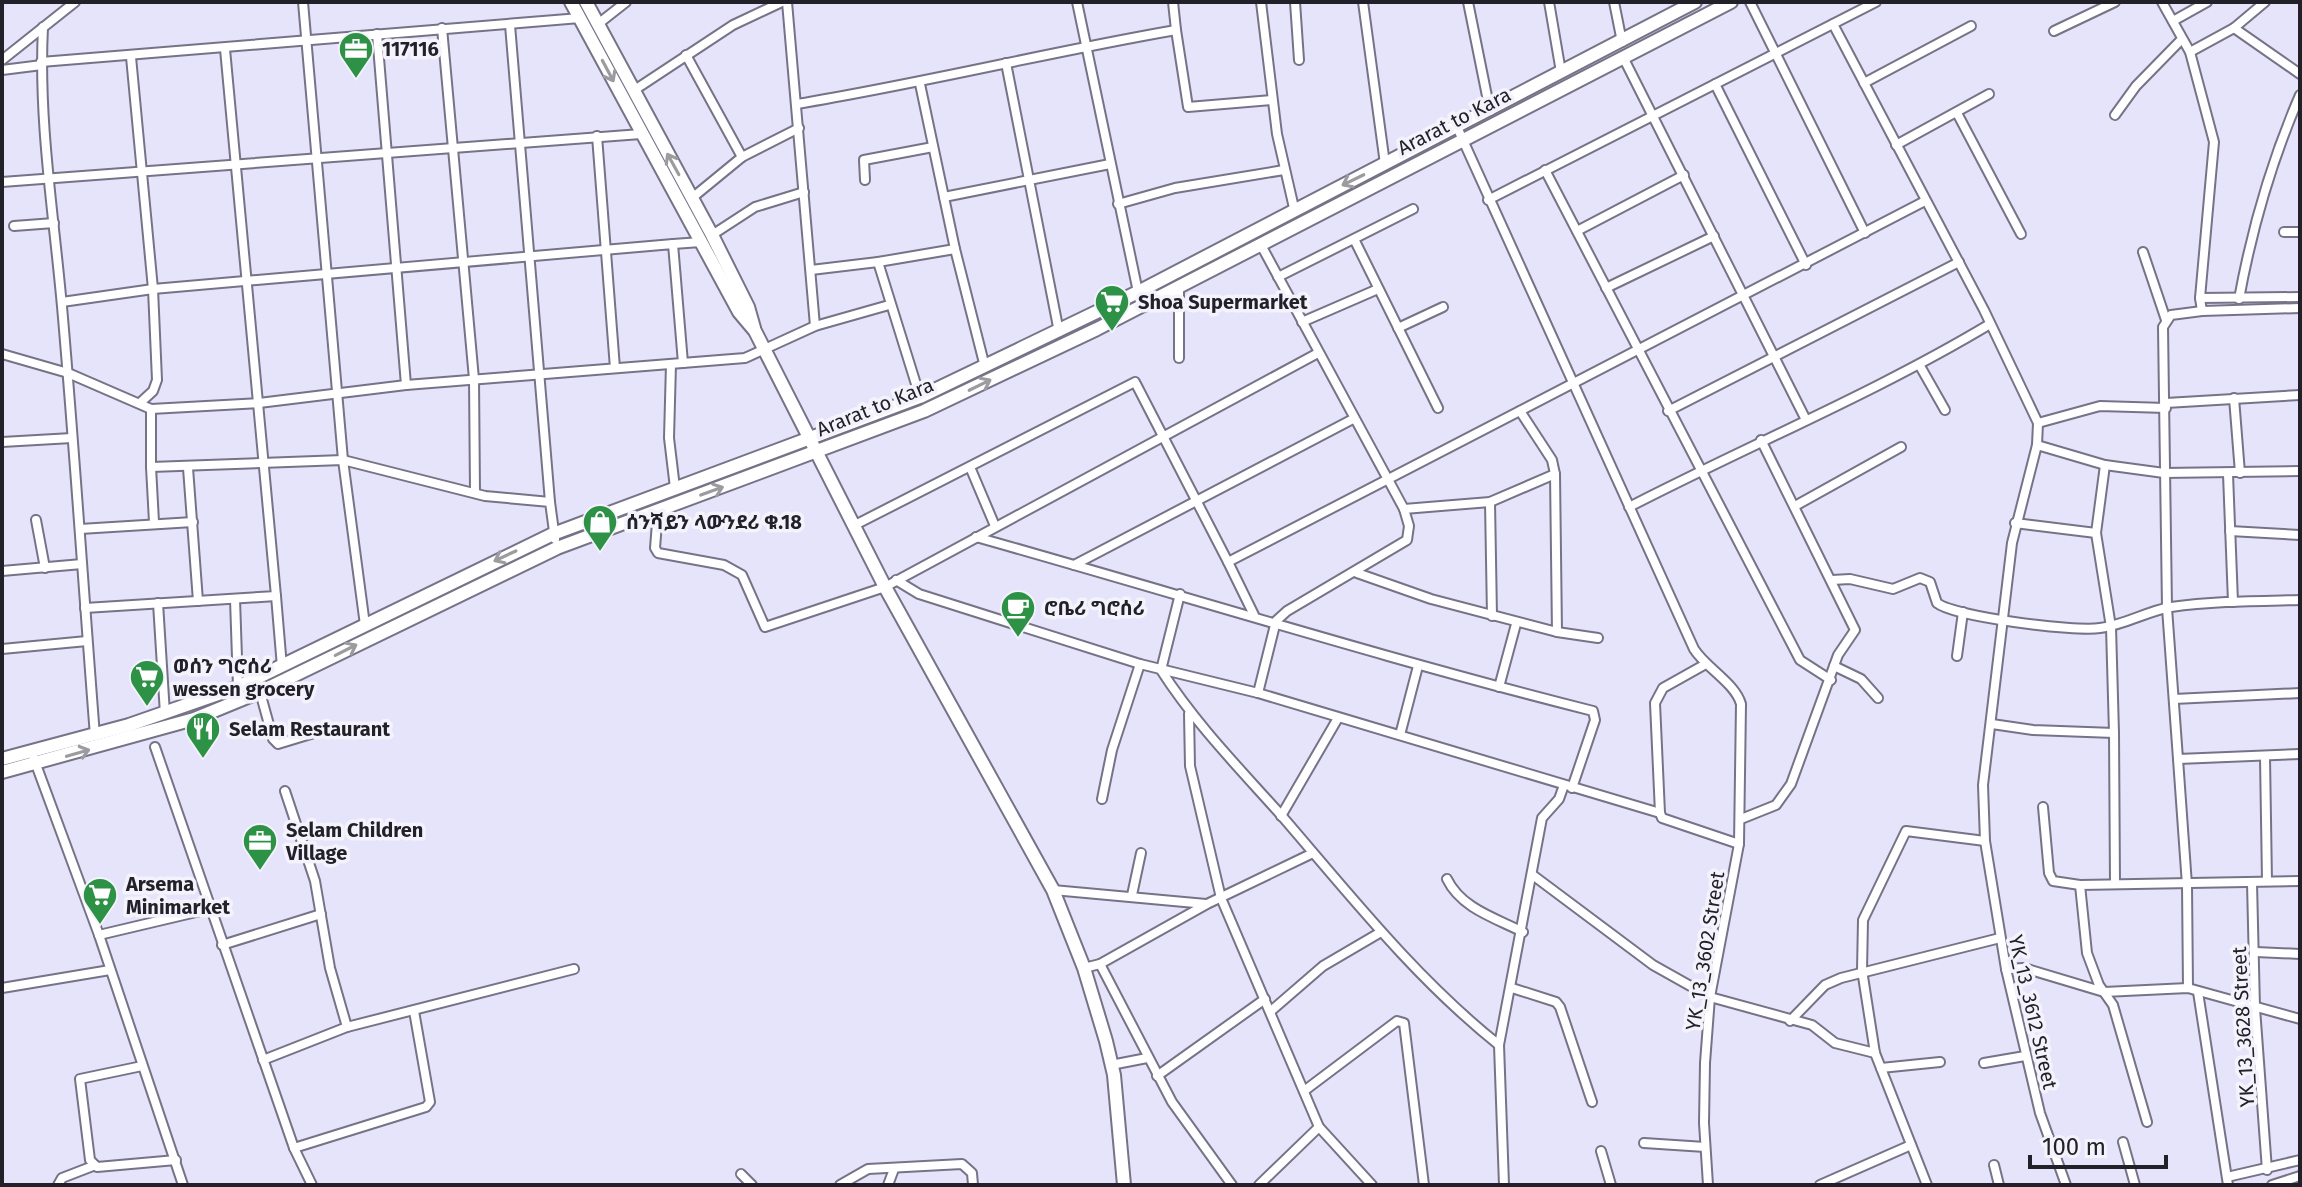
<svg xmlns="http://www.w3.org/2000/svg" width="2302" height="1187" font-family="'Fira Sans','Noto Sans Ethiopic',sans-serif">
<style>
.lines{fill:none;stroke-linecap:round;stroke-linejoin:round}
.minor-casing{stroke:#767387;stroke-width:12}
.primary-casing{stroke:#767387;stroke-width:16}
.minor{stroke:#fff;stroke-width:8}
.primary{stroke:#fff;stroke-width:12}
.oneway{stroke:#9c9b9f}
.labels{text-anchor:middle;stroke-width:7;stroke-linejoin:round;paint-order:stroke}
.poi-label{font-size:20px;font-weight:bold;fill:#222129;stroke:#f4f3fc;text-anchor:start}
.street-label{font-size:20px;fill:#222129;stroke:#f4f3fc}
</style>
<rect width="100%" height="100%" fill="#e6e4fb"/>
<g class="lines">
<defs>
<g id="minor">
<polyline points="303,2 343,460 365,625"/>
<polyline points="787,2 815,326"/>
<polyline points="1077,2 1138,292"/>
<polyline points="1261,2 1277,134 1294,208"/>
<polyline points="1295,2 1299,60"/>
<polyline points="1363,2 1385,164"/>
<polyline points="1468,2 1490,111"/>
<polyline points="1549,2 1561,72"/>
<polyline points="1614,2 1622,42"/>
<polyline points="1750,2 1865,233"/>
<polyline points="2162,2 2190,52 2214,142 2200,298 2202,311 2300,308"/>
<polyline points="2173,21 2207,2"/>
<polyline points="598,24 626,2"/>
<polyline points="1833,24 1984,310 2038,423 2037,445 2012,543 1983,785 1985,841 2006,969 2040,1113 2066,1185"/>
<polyline points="510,25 550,502"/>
<path d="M43 27C38 125 55 221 63 318 75 457 84 596 95 736"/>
<polyline points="442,28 474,379 475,493"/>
<polyline points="2234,28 2300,74"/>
<polyline points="1176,30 1188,107 1272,100"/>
<polyline points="2054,31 2115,2"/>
<polyline points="377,34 406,385"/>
<polyline points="2190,52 2234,28 2265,2"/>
<polyline points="686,55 742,157 692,198"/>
<polyline points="131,57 153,289 157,380 153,391 141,402"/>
<polyline points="1623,57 1805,418"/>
<polyline points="2,60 75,2"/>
<polyline points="41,62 580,18"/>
<polyline points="1006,63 1059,332"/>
<polyline points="2,70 42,65"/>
<polyline points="1864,83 1971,26"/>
<polyline points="920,84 955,249 985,367"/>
<polyline points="1715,84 1806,265"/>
<polyline points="633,91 733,25 782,2"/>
<path d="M797 104C924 83 1049 52 1176 30L1173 2"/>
<polyline points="1957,113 2021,234"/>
<polyline points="2115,115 2136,86 2182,39"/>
<path d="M1457 127 1694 649C1706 668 1735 683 1741 704L1739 844 1710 997 1705 1063 1704 1123 1708 1185"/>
<polyline points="597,136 615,368"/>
<polyline points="1896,145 1989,94"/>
<polyline points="742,157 799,128"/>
<polyline points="1545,170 1800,660 1831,680"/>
<polyline points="865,180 864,160 933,147"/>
<polyline points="2,182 641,134"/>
<polyline points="944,197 1110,164"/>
<polyline points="1488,200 1876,2"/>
<polyline points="1118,204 1175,188 1284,170"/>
<polyline points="14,226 54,223"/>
<polyline points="1577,231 1684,175"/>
<polyline points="2284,232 2300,232"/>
<polyline points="712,235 755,207 804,192"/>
<polyline points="1354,239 1438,408"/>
<polyline points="673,244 701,242"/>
<polyline points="1261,245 1404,509"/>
<polyline points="2143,252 2166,320"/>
<polyline points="811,270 878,262"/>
<polyline points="1278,277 1413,209"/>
<polyline points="1606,288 1714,236"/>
<polyline points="2200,298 2300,297"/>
<path d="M2239 299C2252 228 2271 162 2300 95"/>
<polyline points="62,302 153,289 673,244 683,363"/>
<polyline points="2202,311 2171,315 2163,327 2167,608 2178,759 2300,754"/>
<polyline points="1302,322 1378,289"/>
<polyline points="1398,328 1443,307"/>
<polyline points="2,354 68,373 151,409 259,403 406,385 745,358 815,326 889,305"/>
<polyline points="1179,358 1179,287"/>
<polyline points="671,364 669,438 675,488"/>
<polyline points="1920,366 1945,410"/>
<polyline points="920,397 878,262 955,249"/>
<polyline points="2234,398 2240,473"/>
<polyline points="2166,403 2300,395"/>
<polyline points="151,409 151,467 343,460 485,496 550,502 555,539"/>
<polyline points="1668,411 1959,262"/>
<polyline points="2038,423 2100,406 2166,408"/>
<polyline points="2,442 72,438"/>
<polyline points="2037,445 2105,465 2164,473 2300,471"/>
<polyline points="151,467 154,522"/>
<polyline points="970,467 995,526"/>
<polyline points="188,468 198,601"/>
<polyline points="2228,474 2233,602"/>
<polyline points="1490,502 1492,616"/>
<polyline points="1795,506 1901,447"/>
<path d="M1629 507C1749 445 1875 393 1990 324"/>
<polyline points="36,520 45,568"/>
<polyline points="657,523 655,548 658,553 724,565 742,575 765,627 885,587 1318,353"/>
<polyline points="2015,523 2096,533"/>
<polyline points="853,526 1135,382 1228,562 1925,201"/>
<polyline points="80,529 193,522"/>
<polyline points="2230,531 2300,535"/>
<path d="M976 537C1182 595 1386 659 1593 711L1595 720 1572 788"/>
<polyline points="1228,562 1254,615"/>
<polyline points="1074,565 1353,419"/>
<polyline points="2,571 82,564"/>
<polyline points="1357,573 1431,599 1557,632 1555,474"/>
<polyline points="896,580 919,594 1140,664 1258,693 1660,813"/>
<path d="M1832 580 1850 579 1893 589 1920 578 1930 582 1937 603C1955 617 2075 632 2100 628 2125 625 2147 611 2171 607 2213 601 2257 601 2300 600"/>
<path d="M1180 594 1161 670C1195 723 1239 768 1281 815 1350 895 1416 979 1499 1045L1504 1185"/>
<polyline points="276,596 282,667"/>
<polyline points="235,599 238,687"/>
<polyline points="158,603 165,714"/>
<polyline points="85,608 276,596 225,49"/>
<polyline points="1557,632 1598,638"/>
<polyline points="2,649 87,641"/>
<polyline points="1957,656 1963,612"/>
<polyline points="1704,665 1663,688 1655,703 1660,813 1662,818 1739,844"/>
<polyline points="1834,666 1861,679 1878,698"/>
<polyline points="1499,687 1516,624"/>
<polyline points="260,692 273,739 278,744 324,730"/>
<polyline points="1258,693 1276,621 1287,611 1407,540 1409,526 1404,509 1490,502 1555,474 1552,460 1520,411"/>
<polyline points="2174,699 2300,693"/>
<polyline points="1189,714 1190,766 1221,898 1319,1127 1372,1185"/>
<polyline points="1992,724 2033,730 2114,733 2111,627 2096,533 2105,465"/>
<polyline points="2114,733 2115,883"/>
<polyline points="1400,735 1418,666"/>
<polyline points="155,747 294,1148 312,1185"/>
<polyline points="2265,757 2267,881"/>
<polyline points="34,759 99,935 183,1185"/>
<polyline points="2178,759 2187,885 2188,988"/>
<polyline points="285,791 315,881 330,968 347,1027"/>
<polyline points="1102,799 1112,750 1140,664"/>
<polyline points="2043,807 2049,873 2053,881 2080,885"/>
<polyline points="1281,816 1338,718"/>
<polyline points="1741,819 1776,805 1791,784 1838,655 1855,630 1761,440"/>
<polyline points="1534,876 1653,965 1710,997 1812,1025 1835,1043 1875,1053"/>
<path d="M1447 879C1461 908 1495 918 1523 932"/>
<polyline points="2252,883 2255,1008 2267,1170"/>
<polyline points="1053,890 1206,904"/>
<polyline points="1132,895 1141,853"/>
<polyline points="99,935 209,909"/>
<polyline points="222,945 321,914"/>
<polyline points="2256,952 2300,954"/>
<polyline points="1100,964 1207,904 1313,853"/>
<polyline points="1084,968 1100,964 1172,1102 1232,1185"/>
<polyline points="2006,969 2024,968 2104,992 2188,988 2300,1019"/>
<polyline points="2,988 110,970"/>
<polyline points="1512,988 1556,1002 1560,1007 1592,1102"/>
<polyline points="2198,992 2228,1185"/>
<polyline points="1271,1011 1323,966 1381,932"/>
<polyline points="1790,1021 1825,985 1841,978 2000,938"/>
<polyline points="1499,1045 1542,818 1559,799 1564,785"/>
<polyline points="263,1060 347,1027 574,969"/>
<polyline points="1984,1063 2025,1056"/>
<polyline points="1111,1065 1147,1058"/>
<polyline points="142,1066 80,1079 90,1160 97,1167 176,1160"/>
<polyline points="1881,1068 1940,1062"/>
<polyline points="1157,1076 1265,999"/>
<polyline points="1304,1091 1397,1021 1404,1023 1424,1185"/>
<polyline points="2147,1122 2113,1005 2099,985 2087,953 2080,885 2300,881"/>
<polyline points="2123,1142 2135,1185"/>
<polyline points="1644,1143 1705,1147"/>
<polyline points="294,1148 426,1107 430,1102 414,1011"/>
<polyline points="1601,1151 1611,1185"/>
<polyline points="1994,1165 1999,1185"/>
<polyline points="741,1174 752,1185"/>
<polyline points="2227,1177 2300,1160"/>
<polyline points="58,1185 62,1178 93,1166"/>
<polyline points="840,1185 868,1169 962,1164 972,1173 973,1185"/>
<polyline points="888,1185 894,1169"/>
<polyline points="1259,1185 1319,1127"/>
<polyline points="1820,1185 1911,1145"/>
<polyline points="1927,1185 1875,1053 1862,970 1863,920 1906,831 1985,841"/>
<polyline points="2272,1185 2300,1176"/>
</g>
<g id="primary">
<polyline points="571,2 739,312 755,331 885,587 1053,890 1084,968 1106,1041 1114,1075 1124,1185"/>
<polyline points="586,2 712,235 748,307 754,328"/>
<polyline points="2,759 129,725 238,687 553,534 920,397 1138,292 1695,2"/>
<polyline points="2,772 194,719 260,692 557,548 924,411 1097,329 1731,2"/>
</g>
</defs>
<use href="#minor" class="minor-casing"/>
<use href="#primary" class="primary-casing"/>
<use href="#minor" class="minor"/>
<use href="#primary" class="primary"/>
</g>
<defs><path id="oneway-shaft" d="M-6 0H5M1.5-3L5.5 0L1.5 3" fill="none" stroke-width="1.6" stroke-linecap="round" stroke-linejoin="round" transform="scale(2)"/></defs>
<g class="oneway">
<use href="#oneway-shaft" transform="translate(608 71) rotate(62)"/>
<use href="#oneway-shaft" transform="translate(673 164) rotate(-119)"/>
<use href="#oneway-shaft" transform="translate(1353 180) rotate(154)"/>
<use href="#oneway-shaft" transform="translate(980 385) rotate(-26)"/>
<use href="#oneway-shaft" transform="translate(712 491) rotate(-20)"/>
<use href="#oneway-shaft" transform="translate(505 556) rotate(155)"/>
<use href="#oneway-shaft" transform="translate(346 650) rotate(-27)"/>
<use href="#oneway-shaft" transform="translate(78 753) rotate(-16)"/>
</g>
<defs>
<symbol id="office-pin" viewBox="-11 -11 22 30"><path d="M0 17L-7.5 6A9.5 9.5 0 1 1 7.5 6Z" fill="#2d9146" stroke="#f4f3fc"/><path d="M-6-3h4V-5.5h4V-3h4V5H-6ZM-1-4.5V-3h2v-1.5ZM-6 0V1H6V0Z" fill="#fff"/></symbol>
<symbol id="supermarket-pin" viewBox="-11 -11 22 30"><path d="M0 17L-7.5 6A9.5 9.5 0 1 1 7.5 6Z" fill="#2d9146" stroke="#f4f3fc"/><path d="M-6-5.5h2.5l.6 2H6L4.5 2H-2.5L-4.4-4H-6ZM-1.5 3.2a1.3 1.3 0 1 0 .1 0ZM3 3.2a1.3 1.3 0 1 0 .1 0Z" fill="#fff"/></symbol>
<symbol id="shop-pin" viewBox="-11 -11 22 30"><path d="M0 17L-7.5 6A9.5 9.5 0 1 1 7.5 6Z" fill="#2d9146" stroke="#f4f3fc"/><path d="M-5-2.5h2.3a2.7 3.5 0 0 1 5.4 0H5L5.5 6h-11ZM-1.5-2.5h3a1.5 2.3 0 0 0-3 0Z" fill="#fff"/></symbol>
<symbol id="cafe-pin" viewBox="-11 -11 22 30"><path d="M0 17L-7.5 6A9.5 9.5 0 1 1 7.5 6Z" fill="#2d9146" stroke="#f4f3fc"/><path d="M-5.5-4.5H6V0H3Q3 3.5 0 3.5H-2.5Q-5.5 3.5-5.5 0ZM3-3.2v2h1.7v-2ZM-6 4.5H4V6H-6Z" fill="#fff"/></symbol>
<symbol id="restaurant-pin" viewBox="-11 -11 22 30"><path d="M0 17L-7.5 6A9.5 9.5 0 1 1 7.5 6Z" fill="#2d9146" stroke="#f4f3fc"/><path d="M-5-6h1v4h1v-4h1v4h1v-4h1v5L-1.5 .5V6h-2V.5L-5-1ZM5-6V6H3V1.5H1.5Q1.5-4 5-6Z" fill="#fff"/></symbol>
</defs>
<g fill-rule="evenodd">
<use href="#office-pin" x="336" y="29" width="40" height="54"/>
<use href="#supermarket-pin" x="1092" y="282" width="40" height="54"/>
<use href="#shop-pin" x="580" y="502" width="40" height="54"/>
<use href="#cafe-pin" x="998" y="588" width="40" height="54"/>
<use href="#supermarket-pin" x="127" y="657" width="40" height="54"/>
<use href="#restaurant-pin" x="183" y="709" width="40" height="54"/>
<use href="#office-pin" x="240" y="821" width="40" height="54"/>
<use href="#supermarket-pin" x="80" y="875" width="40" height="54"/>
</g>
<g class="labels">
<g class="poi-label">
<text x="382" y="56">117116</text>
<text x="1138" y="309">Shoa Supermarket</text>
<text x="626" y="529">ሰንሻይን ላውንደሪ ቁ.18</text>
<text x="1044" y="615">ሮቤሪ ግሮሰሪ</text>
<text x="173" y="673">ወሰን ግሮሰሪ<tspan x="173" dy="23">wessen grocery</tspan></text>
<text x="229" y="736">Selam Restaurant</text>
<text x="286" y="837">Selam Children<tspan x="286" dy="23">Village</tspan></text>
<text x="126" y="891">Arsema<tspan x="126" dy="23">Minimarket</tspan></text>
</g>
<g class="street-label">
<text transform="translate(1454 121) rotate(-27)" y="7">Ararat to Kara</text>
<text transform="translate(875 407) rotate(-22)" y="7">Ararat to Kara</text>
<text transform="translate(1705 951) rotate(-81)" y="7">YK_13_3602 Street</text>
<text transform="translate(2033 1012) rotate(77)" y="7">YK_13_3612 Street</text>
<text transform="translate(2243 1027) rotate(-93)" y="7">YK_13_3628 Street</text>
</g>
</g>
<rect width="2302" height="1187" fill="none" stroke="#222129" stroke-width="8"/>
<path d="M2030 1155v12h136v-12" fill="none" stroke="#222129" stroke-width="4"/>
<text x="2042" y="1155" font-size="24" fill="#222129" stroke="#f4f3fc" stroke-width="6" paint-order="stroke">100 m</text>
</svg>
